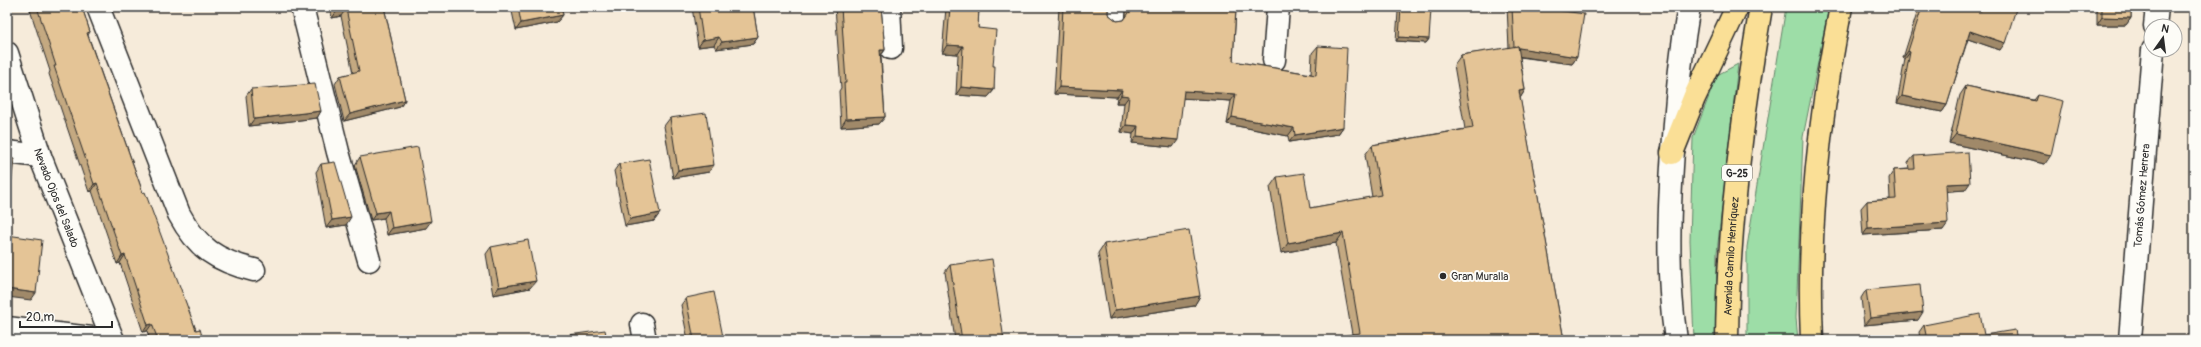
<svg xmlns="http://www.w3.org/2000/svg" width="2201" height="347" font-family="Pangolin,sans-serif">
<style>
.green{fill:#9ddda7;stroke:#648469}
.lines{fill:none;stroke-linecap:round;stroke-linejoin:round}
.minor-casing{stroke:#2b2b2b;stroke-width:25}
.major-casing{stroke:#2b2b2b;stroke-width:25}
.minor{stroke:#fdfcf7;stroke-width:22}
.major{stroke:#fadf96;stroke-width:22}
.wall{fill:#c4a981;stroke:#2b2b2b}
.shaded-wall{fill:#a08969;stroke:#2b2b2b}
.building{fill:#e4c496;stroke:#2b2b2b}
.poi-dot{fill:#2b2b2b;stroke:#fdfcf7;stroke-width:1.5}
.labels{text-anchor:middle;stroke-width:4;stroke-linejoin:round;paint-order:stroke}
.shield{fill:#fdfcf7;stroke:#6a6a68;stroke-width:1}
.shield-label{font-size:10px;font-weight:bold;fill:#2b2b2b}
.street-label{font-size:11px;fill:#2b2b2b;stroke:#fdfcf7}
.poi-label{font-size:11px;fill:#2b2b2b;stroke:#fdfcf7;text-anchor:start}
</style>
<rect width="100%" height="100%" fill="#f6ebda"/>
<filter id="ink" filterUnits="userSpaceOnUse"><feTurbulence type="fractalNoise" baseFrequency=".025" numOctaves="2"/><feDisplacementMap in="SourceGraphic" scale="8" xChannelSelector="R" yChannelSelector="G"/><feConvolveMatrix kernelMatrix="1 2 1 2 8 2 1 2 1" color-interpolation-filters="sRGB"/></filter>
<g filter="url(#ink)">
<g class="green">
<polygon points="1786,7 1829,7 1803,137 1796,318 1798,340 1747,340 1747,247"/>
<polygon points="1738,64 1717,252 1716,340 1694,340 1690,240 1693,138 1717,75"/>
</g>
<g class="lines">
<defs>
<g id="minor">
<path d="M98 7 179 214C197 248 217 261 254 270"/>
<polyline points="302,7 338,152 369,260"/>
<polyline points="889,7 891,48"/>
<polyline points="1114,16 1115,7"/>
<polyline points="2155,26 2157,7"/>
<path id="s1" d="M7 53 40 156 113 340"/>
<polyline points="1274,60 1278,7"/>
<polyline points="7,152 40,156"/>
<polyline points="642,324 645,340"/>
<polyline points="7,328 108,340"/>
<path d="M1676 340C1666 273 1669 204 1674 137 1677 93 1681 50 1689 7"/>
<path id="s2" d="M2130 340 2153 50"/>
</g>
<g id="major">
<polyline points="1672,153 1694,98 1737,7"/>
<path id="s3" d="M1727 340C1728 228 1742 117 1761 7"/>
<path d="M1812 340C1807 228 1819 117 1841 7"/>
</g>
</defs>
<use href="#minor" class="minor-casing"/>
<use href="#major" class="major-casing"/>
<use href="#minor" class="minor"/>
<use href="#major" class="major"/>
</g>
<g class="wall">
<polygon points="29,7 82,7 90,32 88,35 143,193 196,330 203,340 150,340 147,331 143,332 120,263 117,264 92,191 89,192 49,74 50,71"/>
<polygon points="318,7 384,7 405,100 400,107 344,121 335,84 340,76 353,73 341,16 332,18 330,8 319,11"/>
<polygon points="511,7 561,7 563,15 557,22 516,30"/>
<polygon points="692,7 753,7 758,37 753,44 716,49 714,45 698,47"/>
<polygon points="835,7 881,7 885,50 881,56 885,117 879,124 841,127 839,91 841,88"/>
<polygon points="936,7 979,7 978,28 993,66 994,90 988,97 956,95 958,54 942,53 946,8 936,8"/>
<polygon points="1059,7 1108,7 1108,14 1117,21 1124,20 1126,17 1126,7 1238,7 1236,10 1233,61 1311,74 1312,53 1318,46 1343,127 1338,134 1289,142 1288,136 1227,124 1231,101 1183,98 1173,147 1132,143 1133,134 1121,132 1124,103 1116,103 1117,97 1054,94"/>
<polygon points="1507,7 1543,7 1577,57 1572,64 1520,57 1525,90 1520,98 1564,340 1352,334 1336,243 1281,253 1270,187 1277,177 1310,208 1372,197 1365,155 1372,145 1465,129 1454,65 1461,55 1509,48"/>
<polygon points="1919,7 1968,7 1978,10 1979,7 2006,7 2000,50 1968,39 1947,105 1942,112 1897,103 1905,59 1903,58"/>
<polygon points="2097,7 2131,7 2131,18 2126,25 2097,25"/>
<polygon points="1401,8 1429,39 1426,43 1396,41 1398,12"/>
<polygon points="1966,86 2034,100 2038,95 2045,164 1949,143 1960,95"/>
<polygon points="251,89 321,111 317,118 249,126 246,96"/>
<polygon points="670,118 709,172 673,178 664,126"/>
<polygon points="1914,156 1965,190 1946,191 1943,230 1863,235 1861,208 1867,201 1890,199 1889,178 1894,170 1909,169 1908,163"/>
<polygon points="360,157 426,228 387,235 384,218 371,220 355,165"/>
<polygon points="321,164 346,225 326,228 316,172"/>
<polygon points="619,164 660,213 654,221 625,226 614,171"/>
<polygon points="1104,244 1200,296 1194,306 1109,319 1098,253"/>
<polygon points="491,247 530,288 493,295 486,254"/>
<polygon points="950,265 1004,340 955,340 945,272"/>
<polygon points="1866,290 1918,320 1864,325 1861,298"/>
<polygon points="686,298 721,340 688,340 681,305"/>
<polygon points="1924,325 1984,335 2017,340 1920,340 1919,332"/>
<polygon points="569,335 607,340 566,340"/>
</g>
<g class="shaded-wall">
<polygon points="322,7 331,7 330,8 319,11"/>
<polygon points="936,7 947,7 946,8 936,8"/>
<polygon points="346,9 341,16 332,18 337,11"/>
<polygon points="563,15 557,22 516,30 521,23"/>
<polygon points="2102,17 2131,18 2126,25 2097,25"/>
<polygon points="1970,31 2005,43 2000,50 1965,38"/>
<polygon points="719,37 714,45 698,47 703,40"/>
<polygon points="758,37 753,44 716,49 722,42"/>
<polygon points="1399,37 1429,39 1426,43 1396,41"/>
<polygon points="947,45 963,46 958,54 942,53"/>
<polygon points="1514,47 1577,57 1572,64 1509,55"/>
<polygon points="880,50 885,50 879,57"/>
<polygon points="1908,51 1910,52 1905,59 1903,58"/>
<polygon points="961,87 994,90 988,97 956,95"/>
<polygon points="1059,87 1122,90 1117,97 1054,94"/>
<polygon points="1525,90 1519,100 1519,91"/>
<polygon points="1184,91 1236,94 1231,101 1179,98"/>
<polygon points="1121,95 1129,96 1124,103 1116,103"/>
<polygon points="1902,96 1947,105 1942,112 1897,103"/>
<polygon points="405,100 400,107 344,121 350,114"/>
<polygon points="321,111 317,118 249,126 254,119"/>
<polygon points="885,117 879,124 841,127 846,119"/>
<polygon points="1232,117 1294,128 1288,136 1227,124"/>
<polygon points="1126,125 1138,126 1133,134 1121,132"/>
<polygon points="1343,127 1338,134 1289,142 1295,135"/>
<polygon points="1956,134 2051,155 2045,164 1949,143"/>
<polygon points="1137,136 1178,140 1173,147 1132,143"/>
<polygon points="714,165 709,172 673,178 678,170"/>
<polygon points="97,183 92,191 89,192 94,184"/>
<polygon points="1970,183 1965,190 1940,192 1946,184"/>
<polygon points="389,211 384,218 371,220 376,213"/>
<polygon points="660,213 654,221 625,226 630,219"/>
<polygon points="351,217 346,225 326,228 332,220"/>
<polygon points="431,221 426,228 387,235 392,228"/>
<polygon points="1948,223 1943,230 1863,235 1868,228"/>
<polygon points="1343,233 1336,243 1281,253 1288,243"/>
<polygon points="125,255 120,263 117,264 122,256"/>
<polygon points="536,281 530,288 493,295 499,287"/>
<polygon points="7,289 36,293 31,300 7,297"/>
<polygon points="1200,296 1194,306 1109,319 1115,310"/>
<polygon points="1923,312 1918,320 1864,325 1870,318"/>
<polygon points="152,324 147,331 143,332 148,325"/>
<polygon points="723,337 721,340 709,340"/>
</g>
<g class="building">
<polygon points="37,7 82,7 90,32 87,33 143,193 145,192 196,330 200,329 203,340 158,340 152,324 148,325 125,255 122,256 97,183 94,184 54,66 56,66"/>
<polygon points="337,7 384,7 405,100 350,114 340,76 359,71 346,9 337,11"/>
<polygon points="518,7 561,7 563,15 521,23"/>
<polygon points="698,7 753,7 758,37 722,42 719,37 703,40"/>
<polygon points="841,7 881,7 885,50 880,50 885,117 846,119 844,83 846,83"/>
<polygon points="950,7 979,7 978,28 996,30 993,66 995,66 994,90 961,87 963,46 947,45"/>
<polygon points="1063,7 1108,7 1108,14 1117,21 1124,20 1131,10 1131,7 1238,7 1238,8 1236,8 1233,61 1316,75 1318,46 1347,48 1343,127 1295,135 1294,128 1232,117 1236,94 1184,91 1178,140 1137,136 1138,126 1126,125 1129,96 1121,95 1122,90 1059,87"/>
<polygon points="1512,7 1543,7 1543,8 1584,14 1577,57 1519,48 1518,46 1514,47"/>
<polygon points="1922,7 1968,7 1981,11 1982,7 2006,7 2016,9 2005,43 1970,31 1947,105 1902,96 1910,52 1908,51"/>
<polygon points="2102,7 2131,7 2131,18 2102,17"/>
<polygon points="1401,8 1431,9 1429,39 1399,37"/>
<polygon points="1518,46 1525,90 1519,91 1564,340 1319,340 1360,333 1343,233 1288,243 1277,177 1304,173 1310,208 1381,195 1372,145 1473,128 1461,55"/>
<polygon points="315,84 321,111 254,119 251,89"/>
<polygon points="1966,86 2036,101 2038,95 2063,101 2051,155 1956,134"/>
<polygon points="706,113 714,165 678,170 670,118"/>
<polygon points="418,147 431,221 392,228 389,211 376,213 360,157"/>
<polygon points="1968,152 1970,183 1946,184 1948,223 1868,228 1867,201 1896,199 1894,170 1915,169 1914,156"/>
<polygon points="7,158 14,159 8,212 7,212"/>
<polygon points="649,159 660,213 630,219 619,164"/>
<polygon points="335,162 351,217 332,220 321,164"/>
<polygon points="1189,230 1200,296 1115,310 1104,244"/>
<polygon points="7,235 42,240 36,293 7,289"/>
<polygon points="528,240 536,281 499,287 491,247"/>
<polygon points="992,259 1004,340 962,340 950,265"/>
<polygon points="1920,285 1923,312 1870,318 1866,290"/>
<polygon points="714,292 723,337 709,340 694,340 686,298"/>
<polygon points="1980,314 1984,335 2015,330 2017,340 1927,340 1924,325"/>
<polygon points="605,330 607,340 570,340 569,335"/>
</g>
</g>
<circle class="poi-dot" cx="1443" cy="276" r="4"/>
<g class="labels">
<rect class="shield" x="1722" y="165" width="30" height="16" rx="3"/>
<g class="shield-label">
<text x="1737" y="177">G-25</text>
</g>
<g class="street-label">
<text dy="4" stroke="none"><textPath href="#s2" startOffset="145">Tomás Gómez Herrera</textPath></text>
<text dy="4" stroke="none"><textPath href="#s1" startOffset="153">Nevado Ojos del Salado</textPath></text>
<text dy="4" stroke="none"><textPath href="#s3" startOffset="84">Avenida Camilo Henríquez</textPath></text>
</g>
<g class="poi-label">
<text x="1451" y="280">Gran Muralla</text>
</g>
</g>
<rect width="2201" height="347" fill="none" stroke="#fdfcf7" stroke-width="24"/>
<rect x="12" y="12" width="2177" height="323" fill="none" stroke="#2b2b2b" stroke-width="1.5" filter="url(#ink)"/>
<g transform="translate(2163 38) rotate(14)"><circle r="19" fill="#fdfcf7" stroke="#a9a8a5"/>
<path d="M0-3L7 15L0 10L-7 15Z" fill="#2b2b2b"/>
<text y="-6" font-size="11" font-weight="bold" text-anchor="middle" fill="#2b2b2b">N</text>
</g>
<path d="M20 321v6h92v-6" fill="none" stroke="#2b2b2b" stroke-width="2"/>
<text x="26" y="321" font-size="12" fill="#2b2b2b" stroke="#fdfcf7" stroke-width="3" paint-order="stroke">20 m</text>
</svg>
